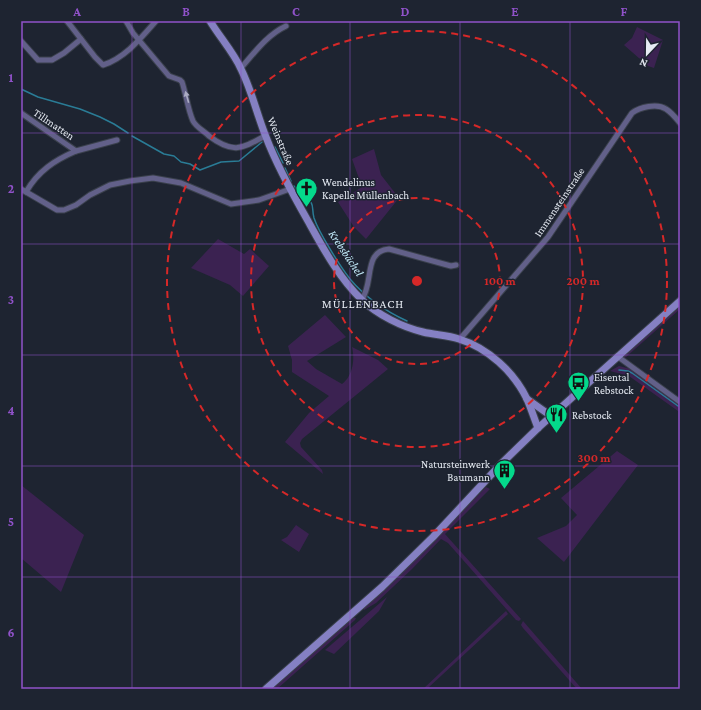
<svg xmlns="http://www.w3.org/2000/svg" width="701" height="710" font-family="'Crimson Pro',serif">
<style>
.green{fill:#3b2251}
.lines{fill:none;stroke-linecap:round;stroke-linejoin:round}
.stream{stroke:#2a7c96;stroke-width:1.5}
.street-casing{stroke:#3a404c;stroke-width:7}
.secondary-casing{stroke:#3a404c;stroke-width:9}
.street{stroke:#626089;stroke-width:5}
.secondary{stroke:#8580c3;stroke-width:7}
.oneway{fill:#abacc3}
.grid{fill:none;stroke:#9052c9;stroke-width:1;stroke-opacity:0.55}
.ring{fill:none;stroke:#d62828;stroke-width:2;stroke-dasharray:7 5}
.labels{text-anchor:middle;stroke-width:3;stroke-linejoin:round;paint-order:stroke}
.street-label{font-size:11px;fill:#e6ebf3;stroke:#1e2431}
.poi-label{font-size:11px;fill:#e6ebf3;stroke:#1e2431;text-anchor:start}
.water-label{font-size:12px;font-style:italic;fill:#c1e9f8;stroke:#1e2431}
.neighbourhood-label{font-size:12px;letter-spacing:1px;fill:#e6ebf3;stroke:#1e2431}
.centre{fill:#d62828;stroke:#1e2431;stroke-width:2}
.ring-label{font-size:12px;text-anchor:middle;font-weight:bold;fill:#d62828;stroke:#1e2431;stroke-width:3;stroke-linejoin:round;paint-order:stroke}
.neatline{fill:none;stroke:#9052c9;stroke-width:1.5}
.grid-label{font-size:13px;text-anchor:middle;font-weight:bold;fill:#9052c9}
</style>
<rect width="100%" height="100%" fill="#1e2431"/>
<g class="green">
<polygon points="637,27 663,40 654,68 648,66 624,45 632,38"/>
<polygon points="374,149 381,175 399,198 366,239 354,227 338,202 362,187 352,159"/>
<polygon points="218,239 244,254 250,249 269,266 243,296 230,285 191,268"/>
<polygon points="680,305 680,309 626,357 624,358 624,355"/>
<path d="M325 315 346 337 307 361 316 369 342 384C353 376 355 359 352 347L378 360 388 369 302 439 300 443 301 447 322 470 323 474 285 442 309 413 329 396 292 372V360L288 346Z"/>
<polygon points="619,366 631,369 679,403 680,407 678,411 629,376 610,371"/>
<polygon points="617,451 638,465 564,562 537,538 566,526 577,515 561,498"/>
<polygon points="21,485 84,535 61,592 21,558"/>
<polygon points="486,487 490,489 445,534 521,619 519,621 516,620 448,543 441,539 412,569 376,603 364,610 364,608 411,564"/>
<polygon points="296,525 309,534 299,552 281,540 287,537"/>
<polygon points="387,597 379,611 334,654 325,650"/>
<polygon points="506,611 508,614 429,687 430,689 423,689"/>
<polygon points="353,617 356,618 355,620 277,689 271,689"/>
<polygon points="523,621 582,689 577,689 523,628 521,625"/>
</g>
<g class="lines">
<g class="stream">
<polyline points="21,89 38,97 80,109 100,117 114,124 128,133"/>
<polyline points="132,136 164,154 174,156 181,162 190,164 200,170 221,162 239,161 262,142"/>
<polyline points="275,147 283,163"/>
<polyline points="285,168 291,181"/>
<polyline points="294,186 300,193"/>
<path d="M304 198C316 203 311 207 314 218 319 233 340 266 350 279 366 298 385 311 407 321"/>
<polyline points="619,370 628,371 632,373 678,406"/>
</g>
<defs>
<g id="street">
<path d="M67 21 95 57 103 65C125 58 141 38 156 21"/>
<path d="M126 21 133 33 169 76 180 80 182 82C186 94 188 110 193 121 196 127 204 131 209 136 233 154 241 149 265 136"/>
<polyline points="21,41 38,60 52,60 64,53 81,39"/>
<path d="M241 68C255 52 267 35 286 26"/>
<path d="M21 113 76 151C55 160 38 171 26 192"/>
<polyline points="76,151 117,140"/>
<polyline points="21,189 57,210 64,210 76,205 90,195 110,185 130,181 153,178 181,183 231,204 259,200 290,189"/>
<path d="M362 299C374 283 363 251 389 249L451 266 456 265"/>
<path d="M460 339 548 237 632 113C640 107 657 103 666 109 671 112 676 118 680 123"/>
<polyline points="617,356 680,402"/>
</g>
<g id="secondary">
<path d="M210 21C219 36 234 53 241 69 252 91 257 115 266 137 277 166 292 193 308 221 323 248 339 278 362 300 378 315 402 327 423 332 435 335 447 335 459 339 488 348 514 372 527 399 531 408 534 418 538 428"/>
<polyline points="527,399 551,416"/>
<polyline points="266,689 382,587 433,537 502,463 538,428 680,301"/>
</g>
</defs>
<use href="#street" class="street-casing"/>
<use href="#secondary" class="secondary-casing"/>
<use href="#street" class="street"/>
<use href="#secondary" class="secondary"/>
</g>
<defs><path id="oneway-solid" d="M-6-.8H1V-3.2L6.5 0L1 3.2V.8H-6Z"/></defs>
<use class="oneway" href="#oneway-solid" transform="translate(187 97) rotate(-106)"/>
<path class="grid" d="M132 21V689M241 21V689M350 21V689M460 21V689M570 21V689M21 133H680M21 244H680M21 355H680M21 466H680M21 577H680"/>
<g class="ring">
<circle cx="417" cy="281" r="83"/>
<circle cx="417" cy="281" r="166"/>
<circle cx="417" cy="281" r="250"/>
</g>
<defs>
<symbol id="church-pin" viewBox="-11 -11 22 30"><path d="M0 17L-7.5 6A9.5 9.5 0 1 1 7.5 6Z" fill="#04d98b" stroke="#1e2431"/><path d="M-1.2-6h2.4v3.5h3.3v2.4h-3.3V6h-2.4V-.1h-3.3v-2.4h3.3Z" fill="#111"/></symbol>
<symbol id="bus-pin" viewBox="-11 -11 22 30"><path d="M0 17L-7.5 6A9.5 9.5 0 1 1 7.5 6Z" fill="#04d98b" stroke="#1e2431"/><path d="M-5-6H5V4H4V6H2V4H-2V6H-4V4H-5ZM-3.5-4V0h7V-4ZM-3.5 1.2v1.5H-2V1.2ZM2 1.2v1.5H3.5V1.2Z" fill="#111"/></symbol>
<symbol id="restaurant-pin" viewBox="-11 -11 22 30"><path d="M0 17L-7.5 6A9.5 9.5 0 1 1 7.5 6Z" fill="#04d98b" stroke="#1e2431"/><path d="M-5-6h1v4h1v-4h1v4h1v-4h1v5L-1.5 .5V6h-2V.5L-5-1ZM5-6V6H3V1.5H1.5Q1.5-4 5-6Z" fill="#111"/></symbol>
<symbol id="building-pin" viewBox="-11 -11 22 30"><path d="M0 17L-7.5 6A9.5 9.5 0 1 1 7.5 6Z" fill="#04d98b" stroke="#1e2431"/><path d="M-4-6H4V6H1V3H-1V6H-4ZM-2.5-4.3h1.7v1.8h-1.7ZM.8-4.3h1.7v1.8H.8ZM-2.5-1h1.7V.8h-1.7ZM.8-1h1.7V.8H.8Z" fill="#111"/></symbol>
</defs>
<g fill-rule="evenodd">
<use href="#church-pin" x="294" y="176" width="25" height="34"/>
<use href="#bus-pin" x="566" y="370" width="25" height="34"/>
<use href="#restaurant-pin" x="544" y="402" width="25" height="34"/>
<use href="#building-pin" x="492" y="458" width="25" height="34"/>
</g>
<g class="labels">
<g class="street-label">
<text transform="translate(54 124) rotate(34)" y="4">Tillmatten</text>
<text transform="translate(281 141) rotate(67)" y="4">Weinstraße</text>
<text transform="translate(559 202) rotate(-56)" y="4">Immensteinstraße</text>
</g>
<g class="poi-label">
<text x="322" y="186">Wendelinus<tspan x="322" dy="13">Kapelle Müllenbach</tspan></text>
<text x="594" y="381">Eisental<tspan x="594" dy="13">Rebstock</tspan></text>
<text x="572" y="419">Rebstock</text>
<text x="490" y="468" text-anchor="end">Natursteinwerk<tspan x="490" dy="13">Baumann</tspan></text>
</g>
<g class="water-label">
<text transform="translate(346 253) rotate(56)" y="4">Krebsbächel</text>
</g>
<g class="neighbourhood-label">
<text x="363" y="308">MÜLLENBACH</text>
</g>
</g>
<circle cx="417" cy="281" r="6" class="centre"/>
<g class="ring-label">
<text x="500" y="285">100 m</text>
<text x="583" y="285">200 m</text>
<text x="594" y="462">300 m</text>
</g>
<rect width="701" height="710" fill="none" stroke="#1e2431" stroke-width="44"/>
<g transform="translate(647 54) rotate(202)" stroke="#1e2431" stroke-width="3" paint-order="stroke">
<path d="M0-3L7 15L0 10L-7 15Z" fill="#e6ebf3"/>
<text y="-6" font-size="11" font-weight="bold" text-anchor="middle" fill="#e6ebf3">N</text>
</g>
<rect x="22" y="22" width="657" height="666" class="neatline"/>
<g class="grid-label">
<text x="77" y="16">A</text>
<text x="186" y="16">B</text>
<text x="296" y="16">C</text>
<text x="405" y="16">D</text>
<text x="515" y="16">E</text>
<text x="624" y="16">F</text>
<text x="11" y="82">1</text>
<text x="11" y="193">2</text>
<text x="11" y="304">3</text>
<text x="11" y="415">4</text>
<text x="11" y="526">5</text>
<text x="11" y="637">6</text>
</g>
</svg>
